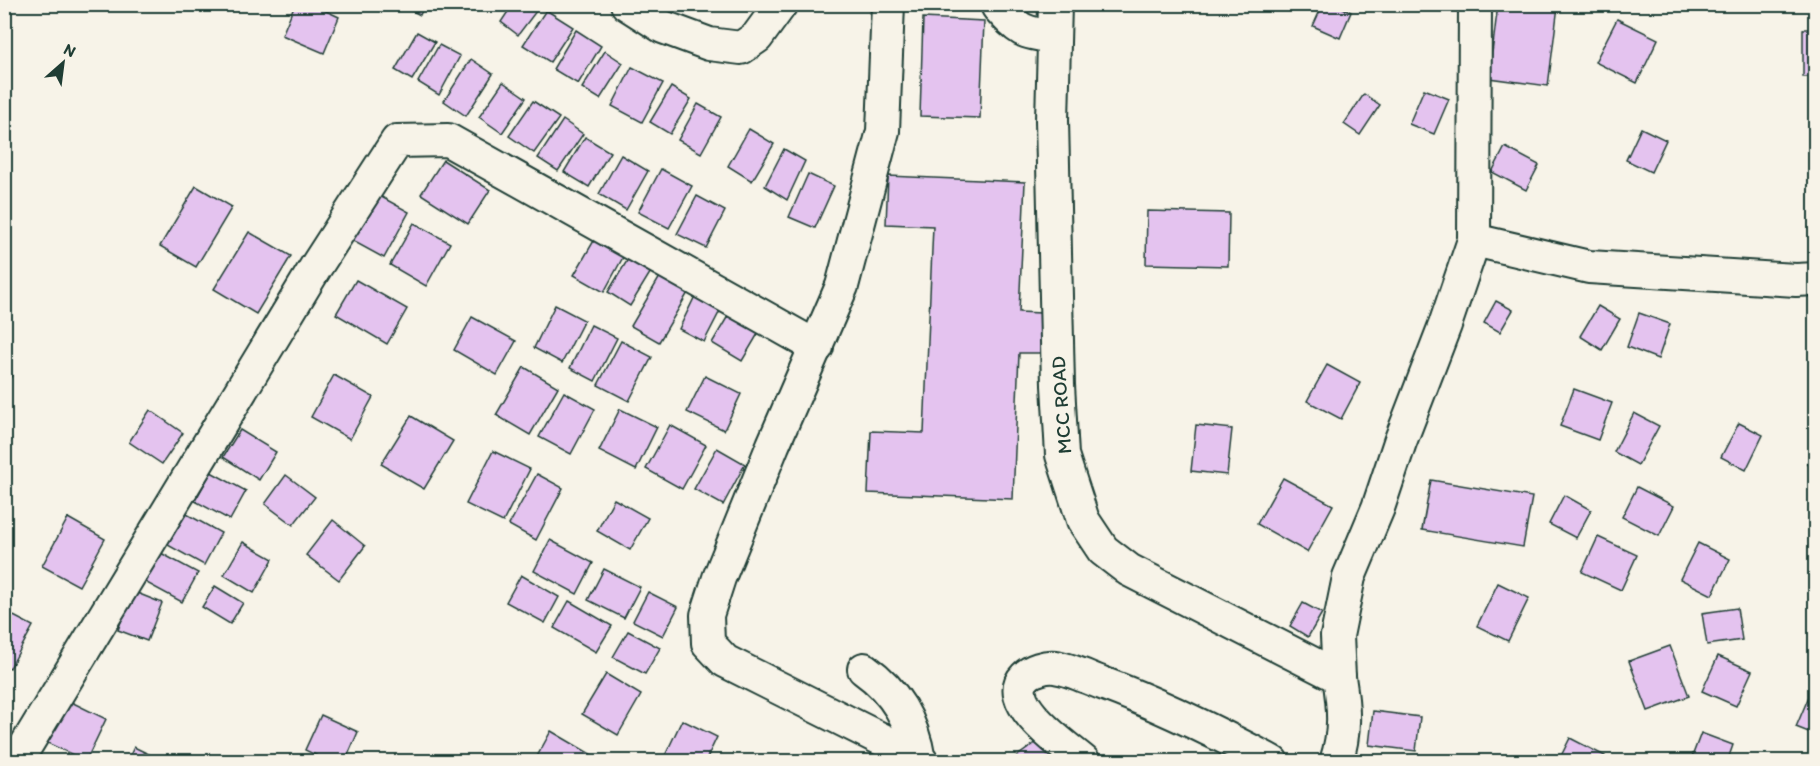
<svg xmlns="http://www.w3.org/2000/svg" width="1820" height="766" font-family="Itim,sans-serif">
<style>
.building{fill:#e4c3ef;stroke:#1f3d34;stroke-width:1.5}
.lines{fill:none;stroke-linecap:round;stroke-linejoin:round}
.street-casing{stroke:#1f3d34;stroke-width:36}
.street{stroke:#f7f3e8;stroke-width:32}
.labels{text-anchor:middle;stroke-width:5;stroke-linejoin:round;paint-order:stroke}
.street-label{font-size:20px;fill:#1f3d34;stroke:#f7f3e8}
</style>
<rect width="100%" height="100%" fill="#f7f3e8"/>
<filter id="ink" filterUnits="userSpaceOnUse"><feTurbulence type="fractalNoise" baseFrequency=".0167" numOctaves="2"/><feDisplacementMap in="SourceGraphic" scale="12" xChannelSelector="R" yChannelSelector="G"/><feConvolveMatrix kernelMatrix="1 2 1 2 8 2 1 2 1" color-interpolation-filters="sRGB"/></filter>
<g filter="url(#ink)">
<g class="building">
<polygon points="4,4 14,4 10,13 4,11"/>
<polygon points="295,4 311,4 339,17 324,53 282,35"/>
<polygon points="399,4 425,4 420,15"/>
<polygon points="513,4 540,6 518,35 501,22"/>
<polygon points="1323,4 1335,4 1351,12 1340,38 1313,26"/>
<polygon points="1498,4 1558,6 1548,86 1489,78"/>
<polygon points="546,10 573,27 550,62 523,45"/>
<polygon points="923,18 984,21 980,118 920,116"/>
<polygon points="1617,19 1658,39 1637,83 1595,62"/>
<rect x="1803" y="29" width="13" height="48"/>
<polygon points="576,30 601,46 578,84 553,69"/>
<polygon points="417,32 435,42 412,80 395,70"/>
<polygon points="439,45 460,56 439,95 418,82"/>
<polygon points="605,51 623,63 600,99 582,88"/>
<polygon points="471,59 493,74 466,116 444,101"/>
<polygon points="632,67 663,83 642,122 612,106"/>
<polygon points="503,82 526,98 502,133 479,117"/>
<polygon points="671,87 691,99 670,134 650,122"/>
<polygon points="1424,89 1449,99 1434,134 1409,124"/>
<polygon points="1364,94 1380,105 1360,135 1344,124"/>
<polygon points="533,101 559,118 534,153 509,136"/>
<polygon points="698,104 721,117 701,153 678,140"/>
<polygon points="563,120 583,134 558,171 538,158"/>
<polygon points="1641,128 1666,140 1651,172 1626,160"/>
<polygon points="749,129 774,144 752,181 728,166"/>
<polygon points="585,137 610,152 589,187 564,172"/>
<polygon points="1505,147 1539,165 1526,190 1492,172"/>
<polygon points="784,149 805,161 787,200 765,186"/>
<polygon points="621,155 648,171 626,210 599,194"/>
<polygon points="443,160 490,190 468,224 421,194"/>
<polygon points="661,169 692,186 669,228 638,212"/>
<polygon points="808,174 834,186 815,228 789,217"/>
<polygon points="888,176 1025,182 1019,312 1041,313 1040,353 1019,353 1013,499 868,493 871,431 924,433 933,226 886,224"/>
<polygon points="196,186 232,207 196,267 160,246"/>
<polygon points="376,194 409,212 384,258 351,240"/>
<polygon points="697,196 725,211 706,248 677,234"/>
<polygon points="1147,211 1229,213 1228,266 1146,264"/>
<polygon points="414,223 450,243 426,286 390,265"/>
<polygon points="249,232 291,256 256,314 214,289"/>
<polygon points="599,232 628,248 604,292 574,275"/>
<polygon points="633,251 655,265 630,306 608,292"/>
<polygon points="661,275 689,291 659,342 631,326"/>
<polygon points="356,280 407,309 387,344 336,314"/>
<polygon points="697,292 723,305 704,342 679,329"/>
<polygon points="1496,301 1513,310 1500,332 1484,323"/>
<polygon points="735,304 765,322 742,361 712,343"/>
<polygon points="555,305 584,320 562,363 534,348"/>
<polygon points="1598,306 1620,319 1602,350 1580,336"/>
<polygon points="1639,313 1670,324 1658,359 1627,347"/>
<polygon points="472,317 516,341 497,375 454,350"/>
<polygon points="591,325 617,338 595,381 570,368"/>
<polygon points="621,341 652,357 629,401 598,385"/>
<polygon points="1327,365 1360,383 1341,419 1307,401"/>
<polygon points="524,367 558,387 530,435 496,415"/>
<polygon points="4,371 12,375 4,388"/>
<polygon points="334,375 373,397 350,439 311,417"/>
<polygon points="705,376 741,394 724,430 687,412"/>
<polygon points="1574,389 1612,403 1598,440 1560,426"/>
<polygon points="564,392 595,409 571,454 539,437"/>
<polygon points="620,409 657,427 636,470 599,451"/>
<polygon points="150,410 183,433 162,464 129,442"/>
<polygon points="1634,413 1659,426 1638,465 1614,452"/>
<polygon points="411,416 453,441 424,489 381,464"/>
<polygon points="1739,423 1763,435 1746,470 1721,457"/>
<polygon points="670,425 706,445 682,489 646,469"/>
<polygon points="1196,425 1232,429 1227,475 1191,471"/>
<polygon points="240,430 276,452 259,480 223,457"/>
<polygon points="717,448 745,464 723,505 694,489"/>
<polygon points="493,451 530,469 503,522 466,504"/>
<polygon points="1816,452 1816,469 1807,464"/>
<polygon points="211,472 246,491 230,520 195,501"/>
<polygon points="537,474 563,488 536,540 509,525"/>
<polygon points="286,475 315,497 293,525 265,504"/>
<polygon points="1283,478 1333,505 1307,552 1257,524"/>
<polygon points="1431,480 1532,497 1523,547 1422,530"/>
<polygon points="1637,487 1674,506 1659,536 1622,517"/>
<polygon points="1564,495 1591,510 1576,538 1549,524"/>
<polygon points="614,499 648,518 630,550 597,531"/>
<polygon points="183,512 221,533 204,565 166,544"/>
<polygon points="68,518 105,539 79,586 42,566"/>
<polygon points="333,520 365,546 339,580 306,555"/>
<polygon points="1598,537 1637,555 1621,590 1582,572"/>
<polygon points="550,540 593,563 577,594 534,571"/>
<polygon points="243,542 273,559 254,593 224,575"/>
<polygon points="1698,543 1730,559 1712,595 1680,579"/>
<polygon points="159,552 198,573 182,602 143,581"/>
<polygon points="604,569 640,587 624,618 588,600"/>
<polygon points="521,575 559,597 545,623 506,602"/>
<polygon points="1498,583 1529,598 1508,641 1477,626"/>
<polygon points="215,586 243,603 230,624 202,607"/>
<polygon points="132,591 162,603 147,641 118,630"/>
<polygon points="648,592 678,607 663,636 633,621"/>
<polygon points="569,601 612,626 596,652 554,628"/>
<polygon points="1303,603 1322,613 1308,637 1290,626"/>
<polygon points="1737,608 1742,640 1707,645 1702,613"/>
<polygon points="4,611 33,626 10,668 4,665"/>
<polygon points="628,631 660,648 645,674 613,657"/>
<polygon points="1670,646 1689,696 1648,711 1629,661"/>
<polygon points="1718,656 1752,671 1736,706 1702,691"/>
<polygon points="606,674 641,695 618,735 582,714"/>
<polygon points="1815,682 1816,682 1816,735 1796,727"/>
<polygon points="61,697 106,719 86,761 41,740"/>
<polygon points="1373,711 1420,717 1416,751 1369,745"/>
<polygon points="321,715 358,732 345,762 330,762 305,750"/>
<polygon points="682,720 717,737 705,762 662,762"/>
<polygon points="551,731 599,759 597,762 534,762"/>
<polygon points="1701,733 1733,745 1727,762 1690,762"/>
<polygon points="1044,737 1062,762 1009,762"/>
<polygon points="1570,738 1605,756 1602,762 1558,762"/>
<polygon points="134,747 165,762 127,762"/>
</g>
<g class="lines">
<defs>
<g id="street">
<polyline points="627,4 663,27 709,44 741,48 757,37 781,4"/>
<polyline points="888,4 883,131 842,286 773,445 719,578 707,615 708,643 725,661 901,749 922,762"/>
<path d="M998 4V7C1019 30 1023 34 1054 36"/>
<path d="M1055 4 1052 120 1058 385 1062 455 1083 520 1103 550 1129 570 1339 677C1344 708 1346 732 1336 762"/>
<polyline points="1475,4 1474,240 1589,267 1796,280 1816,279"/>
<path d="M864 669C895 691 913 722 919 760"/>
<polyline points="1339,677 1337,636 1349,577 1378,508 1400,442 1445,325 1474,240"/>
<polyline points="16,762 317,265 397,141 448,140 817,347"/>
<path d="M1084 762C1068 748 1000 702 1025 677 1031 670 1046 666 1055 667 1070 669 1088 678 1102 683 1161 705 1216 732 1272 762"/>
</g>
</defs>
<use href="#street" class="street-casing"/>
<use href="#street" class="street"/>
</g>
</g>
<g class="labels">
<g class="street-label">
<text transform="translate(1061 405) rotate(-94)" y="7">MCC ROAD</text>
</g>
</g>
<rect width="1820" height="766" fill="none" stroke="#f7f3e8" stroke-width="24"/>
<rect x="12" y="12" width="1796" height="742" fill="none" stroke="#1f3d34" stroke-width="2" filter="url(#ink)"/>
<g transform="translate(63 63) rotate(28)" stroke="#f7f3e8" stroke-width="4.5" paint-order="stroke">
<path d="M0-4.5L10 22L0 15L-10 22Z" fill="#1f3d34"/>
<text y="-9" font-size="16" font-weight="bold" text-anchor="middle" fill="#1f3d34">N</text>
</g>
</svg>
